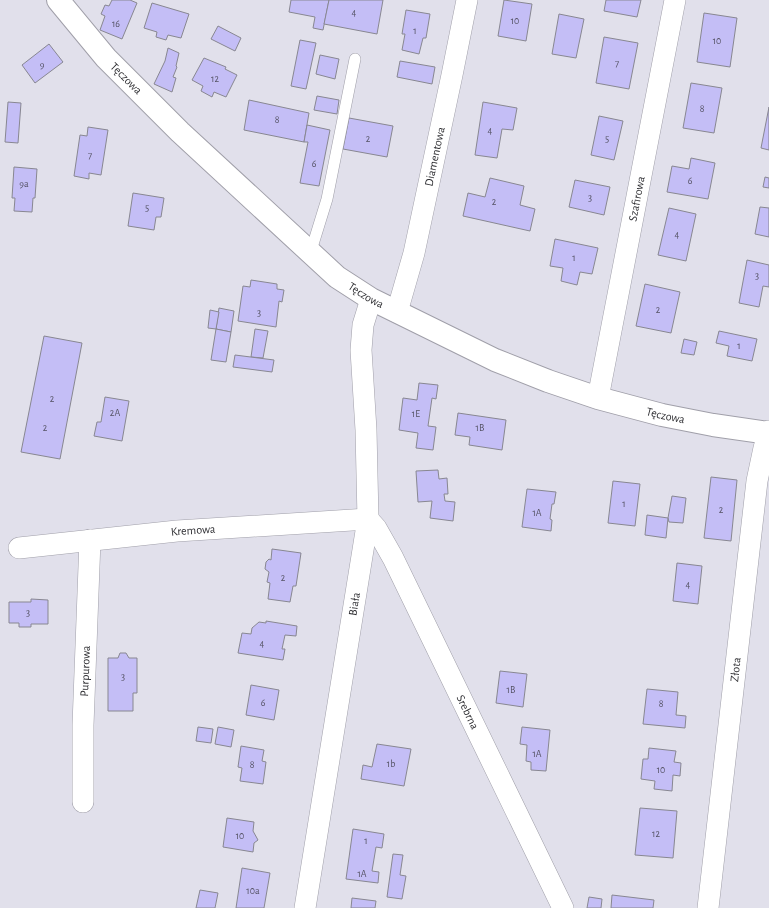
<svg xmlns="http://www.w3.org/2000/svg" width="769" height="908" font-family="'Alegreya Sans',sans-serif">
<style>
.building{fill:#c4bef6;stroke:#888791}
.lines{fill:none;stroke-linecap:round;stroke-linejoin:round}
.lane-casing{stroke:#a09fa9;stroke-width:12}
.street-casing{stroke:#a09fa9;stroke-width:22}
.secondary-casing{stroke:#a09fa9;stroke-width:24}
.lane{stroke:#fff;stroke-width:11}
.street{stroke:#fff;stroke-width:21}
.secondary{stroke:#fff;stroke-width:22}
.labels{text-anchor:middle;stroke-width:3.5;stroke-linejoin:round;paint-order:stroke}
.number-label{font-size:10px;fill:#545263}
.street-label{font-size:12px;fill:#2e2e32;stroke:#fff}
</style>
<rect width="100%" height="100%" fill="#e1e0eb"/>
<g class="building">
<polygon points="112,0 130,0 137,3 122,39 100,30 105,16 101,14 105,5 109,6"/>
<polygon points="291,0 329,0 323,30 313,28 315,17 289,12"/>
<polygon points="329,0 383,0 377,34 324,24"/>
<polygon points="504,0 532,4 526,41 498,36"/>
<polygon points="606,0 641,0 637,17 604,11"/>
<polygon points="152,3 189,14 181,38 168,35 166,40 156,37 157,32 144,28"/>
<polygon points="406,10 430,14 426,38 423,38 419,54 402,50 405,34 402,34"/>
<polygon points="704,13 737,18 730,67 697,62"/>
<polygon points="559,14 584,19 576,58 552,54"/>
<polygon points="218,26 241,38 235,51 211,39"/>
<polygon points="604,37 638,43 629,89 596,83"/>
<polygon points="300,40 316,43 306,89 291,86"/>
<polygon points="49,44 63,62 35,83 22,65"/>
<polygon points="168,48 179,53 176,66 177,67 173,77 176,78 172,92 154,84 165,61"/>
<polygon points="320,55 339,59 335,79 316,74"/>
<polygon points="204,58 226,67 225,69 237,75 226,97 214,92 212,97 201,91 203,86 192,80"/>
<polygon points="400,61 435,67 432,84 397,77"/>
<polygon points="691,83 722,88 714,133 683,128"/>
<polygon points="317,96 339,100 337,114 314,110"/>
<polygon points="249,100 309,113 304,142 244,130"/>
<polygon points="8,102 21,103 18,143 5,142"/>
<polygon points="483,102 517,108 513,130 502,129 497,158 475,155"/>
<polygon points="769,107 769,150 761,148"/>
<polygon points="599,116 623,121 614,160 591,155"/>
<polygon points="349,118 393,126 387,157 343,149"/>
<polygon points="307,125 330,130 319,186 300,183 308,142 304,142"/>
<polygon points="88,127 108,130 101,175 89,173 89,179 74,176 80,135 87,136"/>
<polygon points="691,158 715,163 708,199 667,192 672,166 689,169"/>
<polygon points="14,167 37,169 35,198 33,198 32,212 14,211 15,198 12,198"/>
<polygon points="765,177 769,178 769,188 763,187"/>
<polygon points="490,178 524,186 520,205 535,209 530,231 463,216 468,193 485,197"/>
<polygon points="575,180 610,187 604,215 569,207"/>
<polygon points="133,193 164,198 161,217 156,217 154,230 128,226"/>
<polygon points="760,207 769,208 769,237 755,234"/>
<polygon points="669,208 696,214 686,261 658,255"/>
<polygon points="555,239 598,248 592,274 580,272 577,285 561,281 563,268 550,266"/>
<polygon points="747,260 769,265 769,287 763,286 759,307 739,303"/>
<polygon points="251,280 277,284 277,289 284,290 282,302 279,301 276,327 238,321 243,286 250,287"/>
<polygon points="645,284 680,292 671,333 636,326"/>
<polygon points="219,308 234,311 231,332 216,329"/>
<polygon points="210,310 219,312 216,329 208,328"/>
<polygon points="216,329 231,332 226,362 211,360"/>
<polygon points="255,329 268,331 263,358 251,357"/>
<polygon points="719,331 757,339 752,361 727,356 729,346 716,343"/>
<polygon points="44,336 82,343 60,459 21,452"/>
<polygon points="684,339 697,342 694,355 681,353"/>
<polygon points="235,355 274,360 272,372 233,367"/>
<polygon points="419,383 438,385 436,399 432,398 428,426 436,427 433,450 416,448 418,433 399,430 403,398 417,400"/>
<polygon points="105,397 129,401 122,441 94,436 97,422 101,422"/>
<polygon points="458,413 506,420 502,450 469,445 470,437 455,435"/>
<polygon points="438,470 439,479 447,478 448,494 444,494 445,501 455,502 453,521 430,518 432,501 418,502 416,471"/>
<polygon points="711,477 737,480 731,541 704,538"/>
<polygon points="613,481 640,484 635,526 608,523"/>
<polygon points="527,489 556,492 554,504 552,504 550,519 552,520 551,531 522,527"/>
<polygon points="672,496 686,498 683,523 669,522 668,518"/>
<polygon points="647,515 668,518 666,538 645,535"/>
<polygon points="272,549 301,553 296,586 293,586 290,602 268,599 270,583 267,582 269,572 265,569 266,562 269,559 271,560"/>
<polygon points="677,563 702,566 698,604 673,601"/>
<polygon points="31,599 48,600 48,624 31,624 31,627 19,627 19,623 9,623 9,602 31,602"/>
<polygon points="266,621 297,626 296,636 285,635 282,649 285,649 283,660 238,653 242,633 251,634 252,628 259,622 266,623"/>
<polygon points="120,653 126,653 129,658 137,658 137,693 133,693 133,711 108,711 108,658 118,658"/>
<polygon points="500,671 527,674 523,707 496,703"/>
<polygon points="251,685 279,690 274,720 246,715"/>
<polygon points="647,689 678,692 676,715 686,716 685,728 643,724"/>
<polygon points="198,727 213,729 211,743 196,741"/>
<polygon points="218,727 234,730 231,747 215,744"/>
<polygon points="522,727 550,730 546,771 531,770 531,762 526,761 527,745 520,744"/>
<polygon points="377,744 411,749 404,786 361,779 363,765 372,767"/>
<polygon points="241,746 264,750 262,761 266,762 263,784 240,781 242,768 238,767"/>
<polygon points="649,748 676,751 674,762 681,763 680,776 673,775 672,791 654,789 655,781 641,779 643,759 648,759"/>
<polygon points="640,808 677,811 673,858 635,855"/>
<polygon points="227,818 254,822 253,831 258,840 254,843 253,852 223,847"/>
<polygon points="353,829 384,834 382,848 376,847 372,871 379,872 378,883 346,879"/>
<polygon points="393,854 403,855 400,875 406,876 402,899 387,897"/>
<polygon points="242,868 270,873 264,908 236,908"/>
<polygon points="200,890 218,893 215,908 196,908"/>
<polygon points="612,895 654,900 653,908 611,908"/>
<polygon points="589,897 602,899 601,908 587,908"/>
<polygon points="352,898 376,901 375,908 351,908"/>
</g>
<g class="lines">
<defs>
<polyline id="lane" points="310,254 327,199 355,59"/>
<g id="street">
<path id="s1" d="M397 312 414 253 452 75 467 0"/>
<path id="s2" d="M598 398 675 0"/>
<path id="s3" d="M19 548 177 531 368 519 376 528 393 558 563 908"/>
<path id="s4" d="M83 802V725L90 540"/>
<path id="s5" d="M305 908 368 519 366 430 361 350 363 325 371 299"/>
<path id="s6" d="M708 908 757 481 764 448 769 431"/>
</g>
<g id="secondary">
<path id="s7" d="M58 0 106 58 180 132 337 277 371 299 495 360 548 381 598 398 662 415 713 425 769 433"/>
</g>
</defs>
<use href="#lane" class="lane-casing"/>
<use href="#street" class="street-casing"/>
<use href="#secondary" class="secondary-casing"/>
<use href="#lane" class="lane"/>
<use href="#street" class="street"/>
<use href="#secondary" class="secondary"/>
</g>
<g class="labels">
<g class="number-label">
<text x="354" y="16">4</text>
<text x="515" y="24">10</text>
<text x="116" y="27">16</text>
<text x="415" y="34">1</text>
<text x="717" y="44">10</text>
<text x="617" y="67">7</text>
<text x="42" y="68">9</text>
<text x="215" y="82">12</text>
<text x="702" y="112">8</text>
<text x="277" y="123">8</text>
<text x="490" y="134">4</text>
<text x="368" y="142">2</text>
<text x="607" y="142">5</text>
<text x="90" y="159">7</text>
<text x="314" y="167">6</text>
<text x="690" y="184">6</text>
<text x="24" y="187">9a</text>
<text x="590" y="201">3</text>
<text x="494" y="205">2</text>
<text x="147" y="211">5</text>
<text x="677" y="238">4</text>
<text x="574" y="261">1</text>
<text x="757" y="279">3</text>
<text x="658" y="313">2</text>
<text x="259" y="316">3</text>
<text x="739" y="349">1</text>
<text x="52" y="402">2</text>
<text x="115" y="416">2A</text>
<text x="416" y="417">1E</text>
<text x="45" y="431">2</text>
<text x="480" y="431">1B</text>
<text x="624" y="507">1</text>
<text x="721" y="513">2</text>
<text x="537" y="516">1A</text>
<text x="283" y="581">2</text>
<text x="688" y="588">4</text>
<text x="28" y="616">3</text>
<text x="262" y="647">4</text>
<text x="123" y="680">3</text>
<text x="511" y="693">1B</text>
<text x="263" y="706">6</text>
<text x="661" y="707">8</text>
<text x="537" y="757">1A</text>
<text x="391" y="767">1b</text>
<text x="252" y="768">8</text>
<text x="661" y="773">10</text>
<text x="656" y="837">12</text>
<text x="240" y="839">10</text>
<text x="366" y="844">1</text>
<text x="362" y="877">1A</text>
<text x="253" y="894">10a</text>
</g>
<g class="street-label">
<text dy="4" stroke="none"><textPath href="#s7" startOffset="104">Tęczowa</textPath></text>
<text dy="4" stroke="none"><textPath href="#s1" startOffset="160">Diamentowa</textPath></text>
<text dy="4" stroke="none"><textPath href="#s2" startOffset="203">Szafirowa</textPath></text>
<text dy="4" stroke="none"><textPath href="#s7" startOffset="428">Tęczowa</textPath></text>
<text dy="4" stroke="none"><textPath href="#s7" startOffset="752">Tęczowa</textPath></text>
<text dy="4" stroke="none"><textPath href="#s3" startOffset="175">Kremowa</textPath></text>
<text dy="4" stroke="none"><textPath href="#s5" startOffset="308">Biała</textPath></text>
<text dy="4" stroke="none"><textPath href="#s6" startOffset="240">Złota</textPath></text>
<text dy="4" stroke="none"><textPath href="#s4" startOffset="131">Purpurowa</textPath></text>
<text dy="4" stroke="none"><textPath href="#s3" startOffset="568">Srebrna</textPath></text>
</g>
</g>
</svg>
